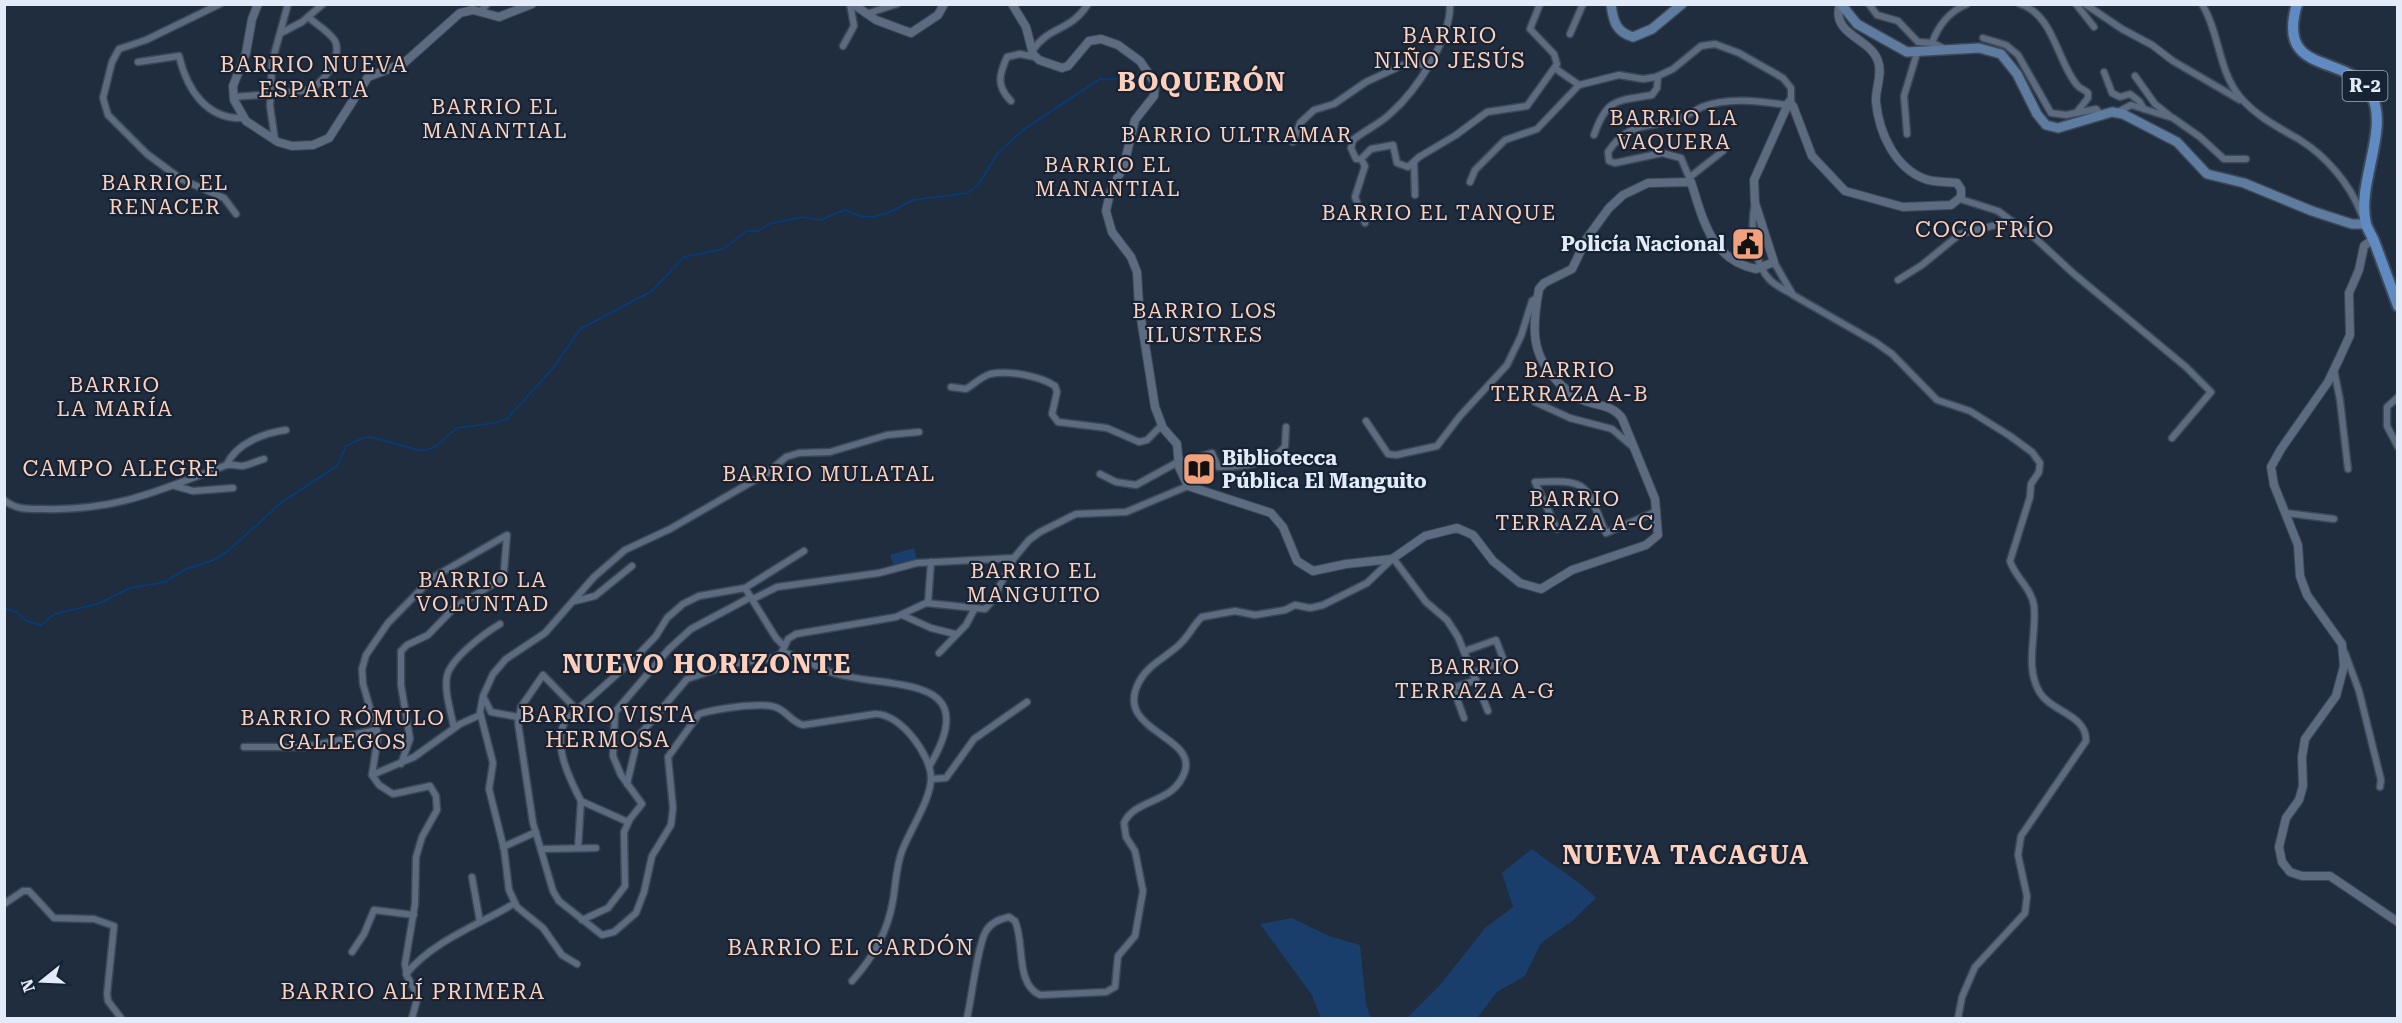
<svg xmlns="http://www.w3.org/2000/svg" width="2402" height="1023" font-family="'Roboto Serif',serif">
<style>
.green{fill:#1a3e6c}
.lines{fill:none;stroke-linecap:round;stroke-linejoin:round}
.stream{stroke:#003e81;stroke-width:1.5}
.minor-casing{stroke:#3d4857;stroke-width:9}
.tertiary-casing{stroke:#3d4857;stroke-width:10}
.secondary-casing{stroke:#3d4857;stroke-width:12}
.primary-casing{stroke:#3d4857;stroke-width:14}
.minor{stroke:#5c6b7f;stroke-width:6}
.tertiary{stroke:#5c6b7f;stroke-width:8}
.secondary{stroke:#5e7ba0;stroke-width:9}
.primary{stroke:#608ac2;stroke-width:10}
.labels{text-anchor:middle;stroke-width:4.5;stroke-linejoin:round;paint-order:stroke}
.shield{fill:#162334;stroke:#a5afbc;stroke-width:1.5}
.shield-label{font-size:18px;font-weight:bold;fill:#e2ebf7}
.poi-label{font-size:20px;font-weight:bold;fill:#e2ebf7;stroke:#162334;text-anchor:end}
.neighbourhood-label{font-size:21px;letter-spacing:1.5px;fill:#fecfba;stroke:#162334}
.quarter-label{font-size:22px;letter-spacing:1.5px;fill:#fecfba;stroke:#162334}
.district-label{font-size:26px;font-weight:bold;letter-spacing:1.5px;fill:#fecfba;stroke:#162334}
</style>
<rect width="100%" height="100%" fill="#202d3e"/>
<g class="green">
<polygon points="914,548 917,560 894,566 890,555"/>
<path d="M1532 849C1553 866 1578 879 1596 898L1572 921 1541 943 1525 976 1497 992 1477 1018H1407L1441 984 1485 928 1513 907 1502 873Z"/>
<polygon points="1292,918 1329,936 1360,945 1366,1004 1371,1018 1321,1018 1312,995 1260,924"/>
</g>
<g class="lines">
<polyline class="stream" points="4,608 17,612 26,621 41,625 54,614 98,604 130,588 165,582 186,569 214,560 228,551 282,502 337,466 346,446 363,438 371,437 418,450 427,450 436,446 457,428 495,423 507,419 555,366 580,329 652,291 684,257 723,249 747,231 759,231 769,224 802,217 820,220 845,210 860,216 873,217 890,212 913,200 968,193 978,185 998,153 1023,130 1100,79 1129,79"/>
<defs>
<g id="minor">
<polyline points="220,4 146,40 119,49 112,62 103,98 108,115 147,154 181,179 224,198 236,214"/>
<path d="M1450 4C1451 39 1416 91 1391 113 1380 124 1365 130 1353 140L1351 148 1356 159H1361L1371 149 1393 145 1397 163 1408 167 1419 157 1456 135 1487 112 1527 106 1557 64 1554 54 1530 29 1540 4"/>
<polyline points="1869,4 1877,15 1898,21 1918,42 1933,43 1947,50"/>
<path d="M2020 4C2054 15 2057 61 2077 85 2080 89 2084 89 2088 93V98L2077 112"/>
<polyline points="2076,4 2094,27"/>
<polyline points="2085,4 2122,29 2152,45 2173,61 2240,100"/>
<path d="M2202 4C2220 34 2218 70 2240 97 2257 117 2278 127 2300 140 2326 156 2350 184 2361 213"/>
<polyline points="480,12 487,4"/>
<polyline points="866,14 897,4"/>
<polyline points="281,33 302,22 323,4"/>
<polyline points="1570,34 1583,4"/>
<polyline points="1983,38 2006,45 2018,55 2051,113 2066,115 2096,109 2101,115"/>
<path d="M1932 43C1938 26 1950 11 1967 4"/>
<polyline points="843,46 854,26 850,4"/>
<path d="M1032 51C1051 24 1069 33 1088 4"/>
<path d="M138 62 179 56C187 89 206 120 244 118"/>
<polyline points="1556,69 1579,85 1619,75 1643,79 1656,77 1673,69 1701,46 1715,44 1739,53 1783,78 1791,88 1791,103"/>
<polyline points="2104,72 2112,93 2120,97 2130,94 2139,101 2144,109"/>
<polyline points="2135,76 2155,104 2170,116"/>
<path d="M234 97C258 95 284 94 307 90 322 87 343 56 335 41 330 32 316 24 308 17"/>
<path d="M1011 101C996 86 999 75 1007 57L1020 54 1035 57"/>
<polyline points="2118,112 2131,105 2173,118 2200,137 2224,159 2246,159"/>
<polyline points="1907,134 1904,96 1917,53"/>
<path d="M1594 135C1607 98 1616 101 1652 95L1657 88 1658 76"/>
<polyline points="275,140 270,106 272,62 288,4"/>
<polyline points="1293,142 1300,123 1314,110 1334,104 1366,82 1405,64 1414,61 1428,67"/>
<polyline points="1361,159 1365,166 1355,197 1365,223"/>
<polyline points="1414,162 1415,195"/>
<polyline points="1690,177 1723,151"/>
<polyline points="1470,182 1475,170 1505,140 1537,129 1579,85"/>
<path d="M1691 182 1681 158 1662 153 1615 163 1609 161 1608 152C1628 122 1646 128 1677 120 1686 117 1693 111 1702 107 1726 97 1760 101 1786 105"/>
<polyline points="1960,199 1998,211 2035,238 2074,274 2186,367 2211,392 2172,438"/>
<path d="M1755 203C1750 225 1753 263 1770 280 1775 285 1783 289 1790 293"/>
<path d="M1774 262 1793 295 1875 342 1892 354 1937 400 1970 411 2010 436 2032 452 2040 463 2039 472 2031 484 2030 497 2010 561C2015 577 2032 589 2034 606 2037 635 2024 667 2040 693 2052 712 2087 715 2086 741L2021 836 2018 855 2027 896 2025 913 1975 967 1962 997 1958 1018"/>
<polyline points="1898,280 1922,265 1960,234 2012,221"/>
<polyline points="2334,370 2340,400 2348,469"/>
<path d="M951 387 966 389C974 384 981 377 990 374 1008 370 1040 376 1055 386L1057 392 1052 414 1058 422 1107 428 1139 442 1147 440 1162 425"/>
<polyline points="2398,397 2387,407 2387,426 2398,447"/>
<polyline points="1535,402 1570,418 1612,429 1633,447"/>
<polyline points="1366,421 1388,454 1396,455 1437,446 1460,416 1507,365 1521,336 1532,301 1538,297"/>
<path d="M227 464C237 443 264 433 286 430"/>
<path d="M1100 474 1116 482 1136 485 1178 462 1212 453 1218 467C1238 467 1273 464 1285 446L1286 427"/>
<polyline points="175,486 193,491 233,488"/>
<path d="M4 500C16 510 29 509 43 509 116 511 158 491 224 466 230 463 236 466 242 466 249 465 257 461 264 459"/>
<polyline points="2286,513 2334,519"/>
<path d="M1557 529 1535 482C1591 479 1585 485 1606 533L1657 511"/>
<polyline points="1393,558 1426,602 1447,620 1458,637 1488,711"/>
<polyline points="745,588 804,551"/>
<polyline points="753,599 777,587 879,573 917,563 1014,558"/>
<polyline points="575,601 595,596 632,566"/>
<polyline points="928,603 931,562"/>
<polyline points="902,615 931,628 955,634"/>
<polyline points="1465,651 1496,640 1504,661 1473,673"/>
<path d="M782 652C800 656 815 667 833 673 890 690 985 672 930 765"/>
<polyline points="939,653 966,625 975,608"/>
<polyline points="2345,653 2359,691 2381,780 2380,787"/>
<polyline points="484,698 491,712 518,717"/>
<path d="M577 710 543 675 521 707 518 723 533 823 553 891 559 901 602 935 614 932 636 913 644 892 652 856 671 825 673 808 668 757 699 714C715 709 760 702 775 707 786 710 791 722 803 725L875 714C900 713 931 755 931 778 931 799 910 830 902 851 896 867 896 883 893 900 888 931 873 958 852 981"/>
<polyline points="1464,718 1453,688 1476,680"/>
<path d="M454 728C451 712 444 692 447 676 451 658 485 633 500 624"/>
<polyline points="244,747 305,747 351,738 351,735 377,730"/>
<polyline points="401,764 410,739 401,685 401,651 407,645 428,635 455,607 500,580 504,571 507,535 432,578 388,623 366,655 362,669 363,684 378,736 372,775 379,785 393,794 430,786 436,796 437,810 422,837 416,857 415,904 405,964 407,976 418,996 412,1018"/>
<polyline points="372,775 414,757 460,724 480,715"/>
<polyline points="931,779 946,778 974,739 1027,702"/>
<polyline points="627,784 638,737 687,679 732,664 773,658 781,654 788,639 796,634 896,617 926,603 985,609 992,601 1014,558 1029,540 1040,532 1076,514 1126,512 1188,486"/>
<path d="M628 822 581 801C570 780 551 742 566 720L634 659 656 636 667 618 683 604 699 596 745 588 776 638 784 646"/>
<polyline points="503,847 536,832"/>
<polyline points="578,848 581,801"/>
<polyline points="541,849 596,848"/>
<polyline points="472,877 480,922"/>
<polyline points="4,904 23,891 29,891 54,918 94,919 114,926 107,994 108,1001 121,1018"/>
<polyline points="582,920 608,908 625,886 624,832 630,819 642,804 621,775 613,756 615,712 669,649 691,629 751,597"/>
<polyline points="352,952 364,934 374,910 414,915"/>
<polyline points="577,964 562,955 543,928 517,907 509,890 504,849 489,789 493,763 480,712 483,696 493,674 506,659 545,633 594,577 625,550 670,529 767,473 786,457 799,453 830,452 887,435 919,432"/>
<path d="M406 974C434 940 479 925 515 903"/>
<path d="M967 1018C972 997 977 947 986 931 991 922 1000 919 1009 917L1015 921C1025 943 1015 984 1040 995L1106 992 1115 987 1118 956 1135 936 1143 891 1135 851 1126 837 1124 823C1136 797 1174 805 1185 771 1196 735 1113 731 1139 682 1149 663 1168 657 1182 642 1190 634 1194 624 1202 617L1235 611 1255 615 1285 610 1295 605 1310 608 1323 605 1367 583 1392 559"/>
</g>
<g id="tertiary">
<polyline points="258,4 252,19 246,53 233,86 234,100 246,121 278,142 292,146 313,145 329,138 368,77 404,63 460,13 473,10 499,17 532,4"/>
<polyline points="853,4 876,20 911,33 938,15 944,4"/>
<path d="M1012 4 1026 27 1033 54 1039 60 1062 68 1068 66 1089 41 1101 39 1118 45 1140 61 1155 83 1154 96 1135 120 1124 165 1110 193 1106 211 1112 232 1131 257 1137 272 1139 306 1155 407 1163 428 1177 444 1179 467 1188 486 1271 513 1283 527 1297 561 1313 571 1346 564 1392 559 1425 536 1457 528 1473 535 1493 561 1520 583 1541 589 1572 570 1646 545 1658 535 1655 499 1622 418C1612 405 1599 406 1585 401 1574 398 1567 390 1559 383 1530 355 1532 327 1539 289L1544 283 1572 269 1587 238 1609 208 1623 195 1648 183 1691 182C1703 219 1711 260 1756 269L1774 262 1755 203 1754 180 1789 102 1793 106 1812 156 1845 191 1903 207 1951 205 1961 197V189L1957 183C1946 181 1936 183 1925 179 1895 168 1879 133 1876 102 1875 89 1883 74 1878 61 1871 38 1830 35 1840 4"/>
<polyline points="2373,239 2364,246 2359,270 2349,293 2350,335 2340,357 2328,382 2281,449 2271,467 2274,485 2298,545 2300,576 2307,595 2342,644 2344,666 2336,696 2305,739 2302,757 2303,786 2299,800 2286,818 2279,847 2282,862 2290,872 2302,876 2330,876 2398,922"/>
</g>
<g id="secondary">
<path d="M1611 4C1613 21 1616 32 1633 37L1652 29 1682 4"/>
<polyline points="1841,4 1857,24 1907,52 1979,48 2001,54 2017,74 2037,114 2046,125 2058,128 2112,112 2123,114 2177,142 2207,174 2244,183 2312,211 2352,224 2366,224"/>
</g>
<path id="primary" d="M2297 4C2275 78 2349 52 2371 94 2390 130 2356 183 2366 224 2368 230 2372 236 2374 241 2382 262 2390 284 2398 306"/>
</defs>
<use href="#minor" class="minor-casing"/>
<use href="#tertiary" class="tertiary-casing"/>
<use href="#secondary" class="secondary-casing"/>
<use href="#primary" class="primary-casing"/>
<use href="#minor" class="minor"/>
<use href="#tertiary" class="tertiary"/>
<use href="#secondary" class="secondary"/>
<use href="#primary" class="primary"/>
</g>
<defs>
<symbol id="civic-square" viewBox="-11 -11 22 22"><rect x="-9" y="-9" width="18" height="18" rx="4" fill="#f1a17c" stroke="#162334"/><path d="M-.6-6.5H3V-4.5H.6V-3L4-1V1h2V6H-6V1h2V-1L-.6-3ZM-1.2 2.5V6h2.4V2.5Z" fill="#111"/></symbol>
<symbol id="library-square" viewBox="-11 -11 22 22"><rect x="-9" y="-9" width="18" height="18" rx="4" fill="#f1a17c" stroke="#162334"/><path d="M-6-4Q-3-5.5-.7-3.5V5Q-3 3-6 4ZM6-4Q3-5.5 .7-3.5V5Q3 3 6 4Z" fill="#111"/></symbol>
</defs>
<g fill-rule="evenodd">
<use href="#civic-square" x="1729" y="225" width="38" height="38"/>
<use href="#library-square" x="1180" y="450" width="38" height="38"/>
</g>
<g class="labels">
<rect class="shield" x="2342.5" y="71" width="45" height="30" rx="4.5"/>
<g class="shield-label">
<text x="2365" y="92">R-2</text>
</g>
<g class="poi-label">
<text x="1725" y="251">Policía Nacional</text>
<text x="1222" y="465" text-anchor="start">Bibliotecca<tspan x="1222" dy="23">Pública El Manguito</tspan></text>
</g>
<g class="neighbourhood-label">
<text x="495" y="114">BARRIO EL<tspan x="495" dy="24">MANANTIAL</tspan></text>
<text x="1674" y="125">BARRIO LA<tspan x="1674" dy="24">VAQUERA</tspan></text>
<text x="1237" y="142">BARRIO ULTRAMAR</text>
<text x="1108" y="172">BARRIO EL<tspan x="1108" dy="24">MANANTIAL</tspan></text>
<text x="165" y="190">BARRIO EL<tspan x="165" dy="24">RENACER</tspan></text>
<text x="1439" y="220">BARRIO EL TANQUE</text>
<text x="1205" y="318">BARRIO LOS<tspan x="1205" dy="24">ILUSTRES</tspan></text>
<text x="1570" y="377">BARRIO<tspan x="1570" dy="24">TERRAZA A-B</tspan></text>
<text x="115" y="392">BARRIO<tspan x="115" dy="24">LA MARÍA</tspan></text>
<text x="829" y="481">BARRIO MULATAL</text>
<text x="1575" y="506">BARRIO<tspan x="1575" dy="24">TERRAZA A-C</tspan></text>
<text x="1034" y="578">BARRIO EL<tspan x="1034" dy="24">MANGUITO</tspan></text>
<text x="483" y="587">BARRIO LA<tspan x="483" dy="24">VOLUNTAD</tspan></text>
<text x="1475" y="674">BARRIO<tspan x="1475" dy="24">TERRAZA A-G</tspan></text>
<text x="343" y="725">BARRIO RÓMULO<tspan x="343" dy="24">GALLEGOS</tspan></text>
</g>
<g class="quarter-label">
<text x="1450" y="43">BARRIO<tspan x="1450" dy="25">NIÑO JESÚS</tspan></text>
<text x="314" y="72">BARRIO NUEVA<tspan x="314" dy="25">ESPARTA</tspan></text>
<text x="1985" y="237">COCO FRÍO</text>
<text x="121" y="476">CAMPO ALEGRE</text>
<text x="608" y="722">BARRIO VISTA<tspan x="608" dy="25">HERMOSA</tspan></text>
<text x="851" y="955">BARRIO EL CARDÓN</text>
<text x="413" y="999">BARRIO ALÍ PRIMERA</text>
</g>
<g class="district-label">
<text x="1202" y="91">BOQUERÓN</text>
<text x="707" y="673">NUEVO HORIZONTE</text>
<text x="1686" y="864">NUEVA TACAGUA</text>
</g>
</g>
<rect width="2402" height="1023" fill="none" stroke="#e2ebf7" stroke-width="12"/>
<g transform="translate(42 981) rotate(252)" stroke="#162334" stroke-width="4.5" paint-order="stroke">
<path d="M0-4.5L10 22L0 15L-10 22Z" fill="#e2ebf7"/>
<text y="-9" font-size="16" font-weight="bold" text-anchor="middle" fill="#e2ebf7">N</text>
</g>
</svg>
